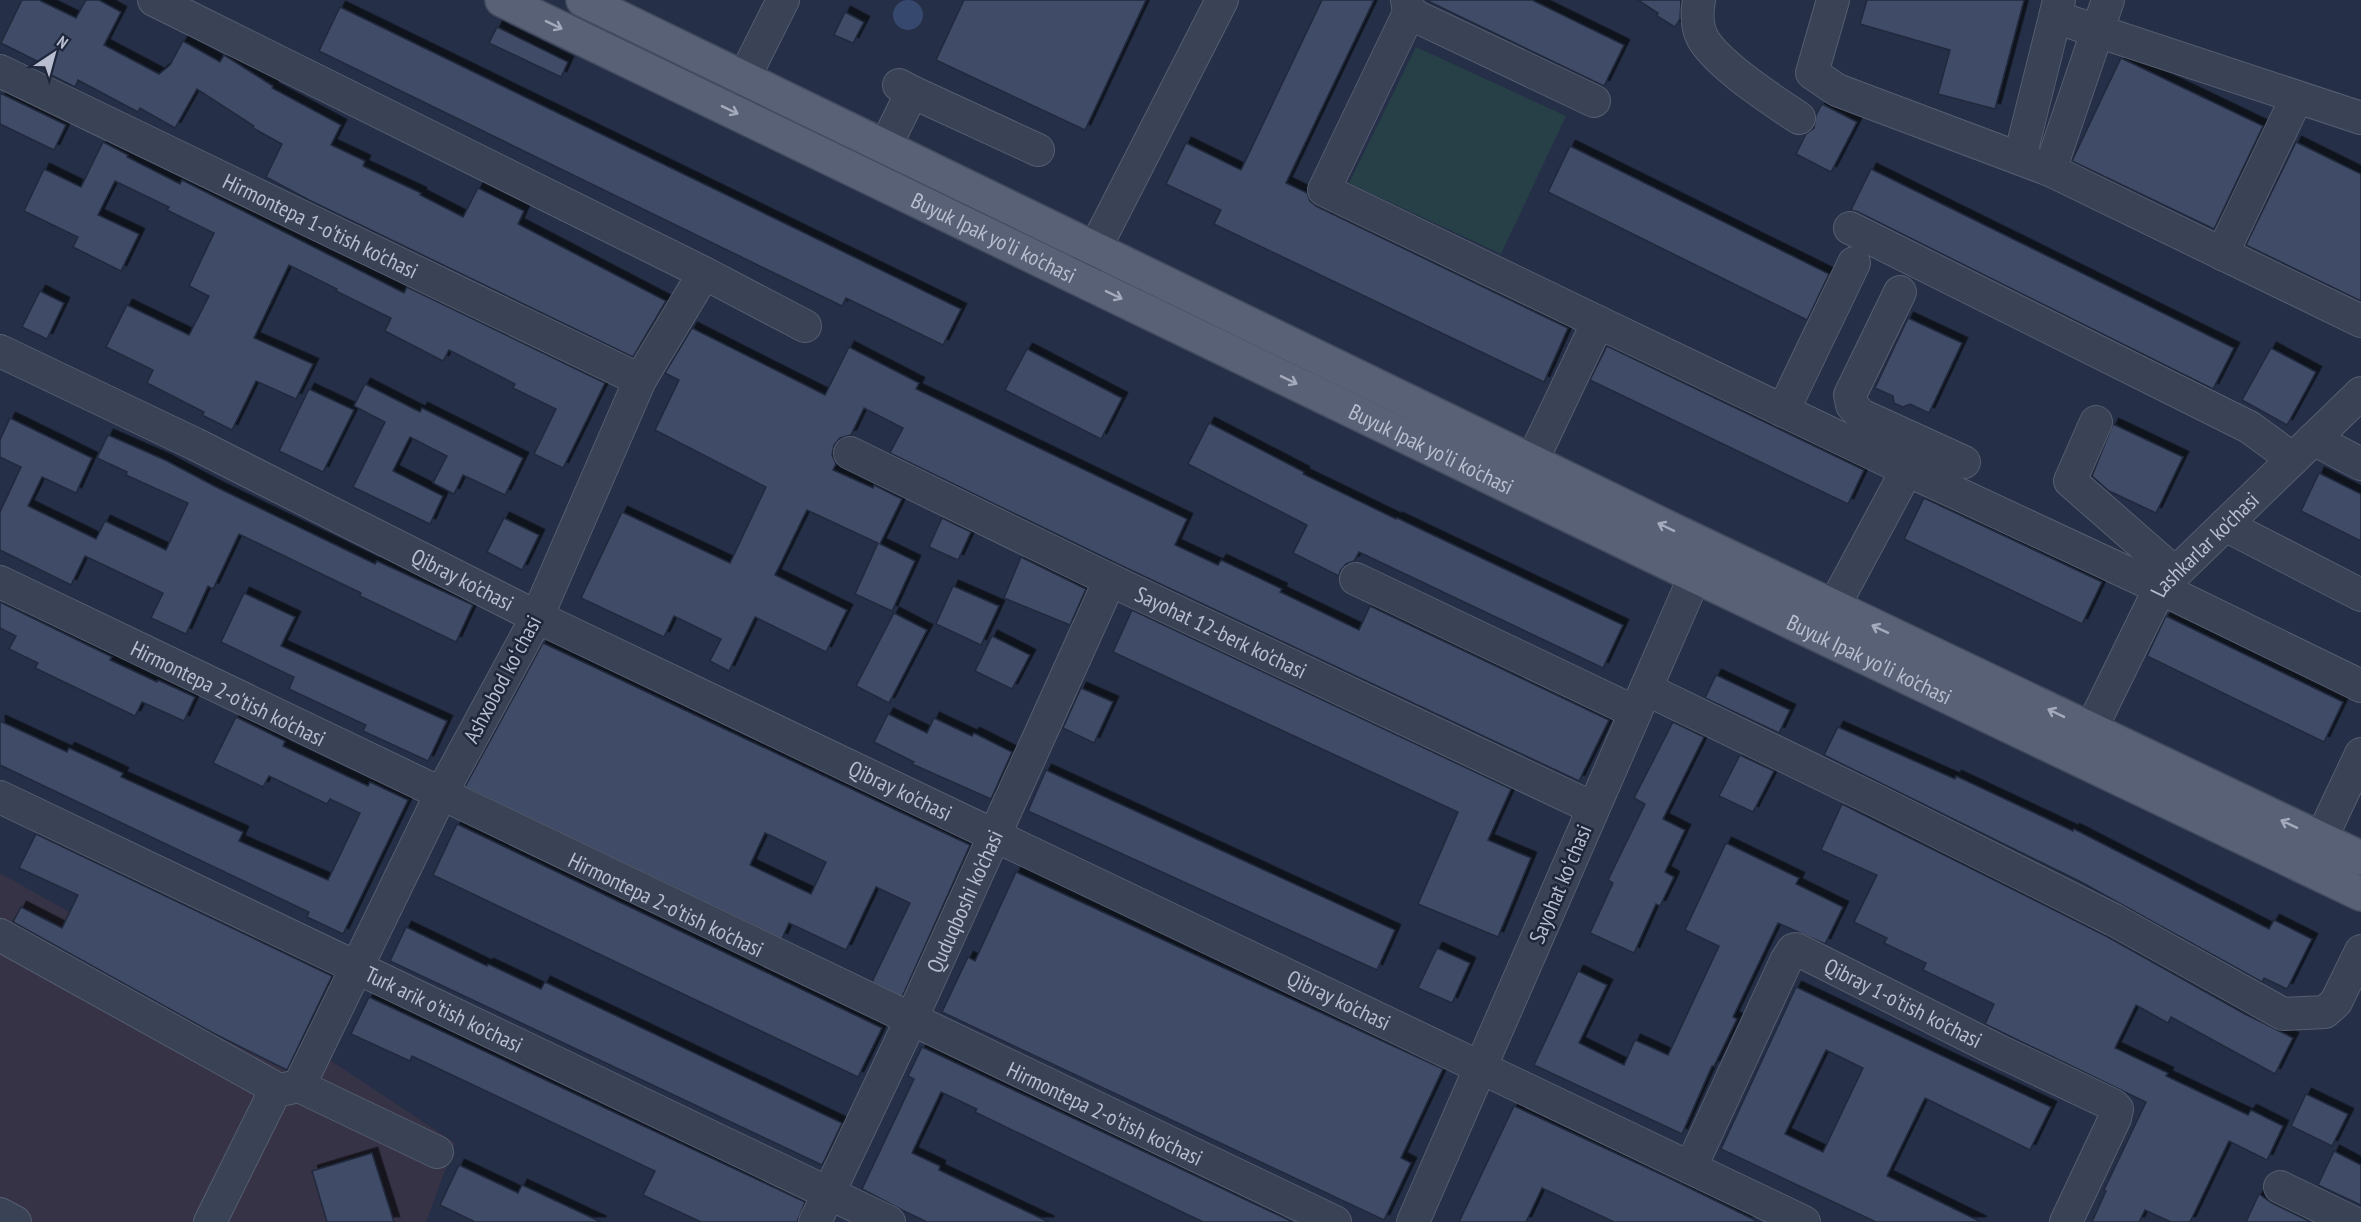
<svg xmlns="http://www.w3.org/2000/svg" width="2361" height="1222" font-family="'PT Sans Narrow',sans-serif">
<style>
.medical{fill:#373346}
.green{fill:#274047}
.water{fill:#37486f}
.building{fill:#414c67;stroke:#20293d;stroke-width:1.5;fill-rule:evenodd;filter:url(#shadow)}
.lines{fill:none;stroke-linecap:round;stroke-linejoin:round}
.minor-casing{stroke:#555d70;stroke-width:34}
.major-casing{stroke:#434b5f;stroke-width:36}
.minor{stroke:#3a4256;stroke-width:32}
.major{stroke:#586176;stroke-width:33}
.oneway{stroke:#a5abbd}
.labels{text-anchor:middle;stroke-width:5;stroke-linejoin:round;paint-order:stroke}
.street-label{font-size:22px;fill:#b8becf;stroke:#1e273b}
</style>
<defs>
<filter id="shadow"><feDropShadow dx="5.5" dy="-5.5" stdDeviation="0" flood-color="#0009"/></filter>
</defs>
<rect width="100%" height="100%" fill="#252f47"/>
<polygon class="medical" points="0,873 316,1051 455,1143 426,1222 0,1222"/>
<polygon class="green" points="1416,47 1566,116 1501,254 1349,183"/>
<circle class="water" cx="908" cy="15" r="15"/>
<g class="building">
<polygon points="22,0 39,0 76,18 86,0 99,0 121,12 104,45 159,74 170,65 183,41 220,62 224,55 273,86 272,88 341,125 331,145 365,161 363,166 421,193 420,195 463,217 478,188 524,211 518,224 666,301 633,357 309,200 266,177 282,144 253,128 254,126 197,89 175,128 140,108 138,112 78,80 75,87 51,75 53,69 1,43"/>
<polygon points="964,0 1146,0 1085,130 936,60"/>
<polygon points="1322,0 1374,0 1286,183 1307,193 1310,201 1316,206 1568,328 1544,382 1214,224 1221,210 1166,184 1186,143 1241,170"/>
<polygon points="1426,0 1532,0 1624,45 1604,86"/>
<polygon points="1638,0 1681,0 1680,19 1675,27 1657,16 1658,13"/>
<polygon points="1867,0 2024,0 1995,109 1938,94 1950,50 1860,24"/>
<polygon points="340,7 961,309 943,345 846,298 842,306 319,51"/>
<polygon points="845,12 864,22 853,43 834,35"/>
<polygon points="497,27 568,62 561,77 489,43"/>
<polygon points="2121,58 2263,126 2214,229 2072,161"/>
<polygon points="0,93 66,125 54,150 0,124"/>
<polygon points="1822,104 1857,122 1831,172 1796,154 1806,134 1814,128 1816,115"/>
<polygon points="103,142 128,155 127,157 180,184 182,180 404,293 407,287 605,383 563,468 534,454 556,409 513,388 515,384 449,350 443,361 385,331 391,318 336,291 337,289 289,265 254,338 313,364 296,399 256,381 232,430 202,415 204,412 147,383 153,370 106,347 127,305 189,335 209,296 189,286 214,233 167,210 169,207 115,181 98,215 139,234 121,271 73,247 78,237 24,211 44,169 81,187"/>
<polygon points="2296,142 2361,174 2361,301 2246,245"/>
<polygon points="1570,146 1829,274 1807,320 1548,192"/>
<polygon points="1871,169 2234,348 2213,389 1858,212 1851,210"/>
<polygon points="40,291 64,303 47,339 22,327"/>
<polygon points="1908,318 1962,343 1929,413 1910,404 1903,407 1894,403 1893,396 1875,388"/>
<polygon points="692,328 825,395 849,347 919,383 916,389 1187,519 1175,545 1218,565 1221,560 1282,589 1280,592 1359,630 1370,606 1609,720 1579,781 1118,564 890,453 903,428 864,408 851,435 840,438 834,445 832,455 836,464 833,470 873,488 874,485 902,499 880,544 915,561 892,611 855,594 878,543 807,510 775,575 847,610 826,652 755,617 729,671 710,661 721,639 674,616 664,637 581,598 622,512 730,563 766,487 655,430 679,380 665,373"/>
<polygon points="1607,346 1864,470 1848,504 1590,380"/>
<polygon points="2271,348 2316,372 2287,425 2242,400"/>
<polygon points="1027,349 1122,398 1101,439 1005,390"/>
<polygon points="365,384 420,412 422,408 523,458 505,495 463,475 454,494 433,483 447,456 410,437 393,471 443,496 430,524 353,487 385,422 354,406"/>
<polygon points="309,389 354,410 323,472 279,451"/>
<polygon points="10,418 92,458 76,493 42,477 28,506 96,539 105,521 166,550 188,503 126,475 127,472 97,458 108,435 165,460 216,487 375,564 377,561 473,605 456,642 360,596 361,593 239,534 213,589 208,586 186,634 151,618 163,593 85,556 71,585 0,550 0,512 21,467 0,457 0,440"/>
<polygon points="1209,423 1304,472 1303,474 1396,519 1397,518 1623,625 1603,668 1359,552 1354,561 1346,564 1340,571 1339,576 1293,553 1307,525 1188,464"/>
<polygon points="2113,424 2183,457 2156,513 2109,491 2092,476"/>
<polygon points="2319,473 2361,494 2361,541 2301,511"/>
<polygon points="1924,498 2102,582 2082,624 1904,539"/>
<polygon points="504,518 539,535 522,570 487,552"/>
<polygon points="942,518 971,532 958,560 929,547"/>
<polygon points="1021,557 1086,589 1070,625 1004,598"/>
<polygon points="953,586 999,606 981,645 936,624"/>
<polygon points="244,593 295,617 281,646 447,721 428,761 363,731 366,725 289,689 294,677 221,642"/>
<polygon points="0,602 112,657 110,660 157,682 158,680 195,697 184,721 142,702 135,716 35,668 38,663 9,649 16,636 0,628"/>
<polygon points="1132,610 1511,789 1488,840 1531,858 1498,937 1418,904 1458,812 1113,652"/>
<polygon points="894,613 927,630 889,703 856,686"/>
<polygon points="2166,616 2343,702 2324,742 2147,656"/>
<polygon points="992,636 1030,655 1012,689 975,671"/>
<path d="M543 643 970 845 902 997 872 982 910 903 876 887 846 950 789 923 782 939 465 787ZM765 833 826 862 811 894 750 865Z"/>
<polygon points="1716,675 1790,710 1779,733 1705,698"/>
<polygon points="1081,688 1113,702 1094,743 1063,728"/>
<polygon points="888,714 927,733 934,718 972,736 974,733 1012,752 991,799 912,764 914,762 874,742"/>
<polygon points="236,717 285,741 283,746 368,786 370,782 408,800 343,934 307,917 309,912 0,765 0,721 67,752 69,748 123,773 121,777 243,832 239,841 328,880 360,813 330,799 327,804 269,776 263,787 213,763"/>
<polygon points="1673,722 1704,737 1663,819 1685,830 1665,872 1674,877 1660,906 1656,904 1634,953 1590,933 1613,883 1608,880 1645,804 1634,798"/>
<polygon points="1838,727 1955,779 1956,776 2073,831 2074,829 2269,929 2274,920 2312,939 2287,989 2264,978 2262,982 2081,882 1824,755"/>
<polygon points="1740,755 1774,771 1753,812 1719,796"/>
<polygon points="1046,770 1395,930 1377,970 1028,811"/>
<polygon points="1842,804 2106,936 2245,1014 2293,1038 2275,1074 2171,1017 2168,1023 2136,1005 2115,1048 2168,1073 2166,1076 2248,1115 2251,1110 2283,1126 2267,1160 2229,1141 2190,1222 2171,1222 2145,1210 2139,1222 2092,1222 2106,1191 2104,1190 2146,1102 1985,1024 1994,1004 1923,970 1926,963 1884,943 1887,938 1854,922 1877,875 1821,850"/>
<polygon points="457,824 882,1028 858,1077 433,875"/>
<polygon points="36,834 332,976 287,1070 213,1033 13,922 21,907 62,928 78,895 19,868"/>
<polygon points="1726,843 1799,878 1796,884 1843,907 1825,944 1778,923 1733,1017 1737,1019 1714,1066 1712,1066 1682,1134 1534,1065 1578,971 1607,985 1579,1043 1624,1065 1635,1040 1668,1055 1719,946 1685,930"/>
<polygon points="1016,872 1443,1069 1401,1158 1411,1163 1384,1220 942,1012 968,957 975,961"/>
<polygon points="406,927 487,966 488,964 541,989 545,982 842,1123 822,1165 390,961"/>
<polygon points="1437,948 1470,963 1452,1003 1418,988"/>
<path d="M1796 987 2051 1107 2030 1150 1925 1098 1887 1176 1981 1222H1876L1721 1149ZM1826 1050 1863 1068 1823 1152 1785 1134Z"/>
<polygon points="369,997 805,1202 797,1222 701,1222 643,1195 655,1171 412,1056 410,1061 351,1034"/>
<polygon points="922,1047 1160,1159 1293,1222 1203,1222 975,1112 977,1109 941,1092 912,1153 940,1166 939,1170 1049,1222 927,1222 902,1210 862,1189 914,1079 908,1076"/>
<polygon points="2306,1094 2348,1114 2332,1146 2291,1126"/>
<polygon points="1514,1106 1667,1177 1759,1222 1614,1222 1542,1188 1526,1222 1459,1222"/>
<polygon points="2334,1151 2361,1165 2361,1205 2318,1185"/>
<polygon points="372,1153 394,1222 327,1222 312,1171"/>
<polygon points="459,1165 518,1193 522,1185 601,1222 475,1222 440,1205"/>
<polygon points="2259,1194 2272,1203 2311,1222 2246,1222"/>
</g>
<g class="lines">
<defs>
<g id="minor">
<polyline points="154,0 704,273 805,326"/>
<polyline points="1407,0 1409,13 1324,190 1598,322 1532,461"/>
<path d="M1699 0C1697 11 1697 26 1702 37 1716 64 1774 101 1799 118"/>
<polyline points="1833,0 1812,73 1837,90 2050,170 2108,0"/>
<polyline points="2059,0 2055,17 2361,118"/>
<polyline points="1409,13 1594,101"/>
<path id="s1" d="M0 71 640 380"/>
<polyline points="744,78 783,0"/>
<polyline points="912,92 1038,150"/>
<polyline points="885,147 912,92 899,85"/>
<polyline points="2020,157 2055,17"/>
<polyline points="2050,170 2361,321"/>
<polyline points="1850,228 2249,427 2293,459"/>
<polyline points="2222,254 2297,97"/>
<polyline points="1083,272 1222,0"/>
<polyline points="1900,292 1850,395 1852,405 1861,415 1964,462"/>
<polyline points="1598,322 1907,470 1834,606"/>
<path id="s2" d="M0 351 195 444 537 617 1804 1222"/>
<polyline points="1783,411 1854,263"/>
<polyline points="2096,422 2070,481 2175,573"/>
<polyline points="2313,439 2361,464"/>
<polyline points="1920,442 1907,470 2160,588 2361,686"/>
<path id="s3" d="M850 453 1110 580 1593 808"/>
<polyline points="2225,525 2361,595"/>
<polyline points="1356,579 1635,712"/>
<path id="s4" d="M0 582C443 799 888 1012 1335 1222"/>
<polyline points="1646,689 1875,800 2114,920 2283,1014 2325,1012 2336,1002 2361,951"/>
<path id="s5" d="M2091 729 2160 588 2361 393"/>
<path id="s6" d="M0 797 889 1222"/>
<polyline points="2321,839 2361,754"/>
<polyline points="0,935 272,1086 275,1091"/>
<polyline points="299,1086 440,796 537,617 640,380 704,273"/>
<path id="s7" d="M1691 1167 1786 961 1793 950 1796 949 1995 1049 2113 1105 2117 1109 2115 1118 2066 1222"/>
<polyline points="2280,1187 2352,1222"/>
<polyline points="0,1214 15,1222"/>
<polyline points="210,1222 275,1091 299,1086 437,1152"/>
<path id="s8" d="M815 1222 910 1022 1110 580"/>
<polyline points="1413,1222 1705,553"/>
</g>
<g id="major">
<path id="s9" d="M502 0 1655 557 2361 894"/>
<polyline points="583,0 1675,531 2361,858"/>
</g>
</defs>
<use href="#minor" class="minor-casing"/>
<use href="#major" class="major-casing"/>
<use href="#minor" class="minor"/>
<use href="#major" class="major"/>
</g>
<defs><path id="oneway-shaft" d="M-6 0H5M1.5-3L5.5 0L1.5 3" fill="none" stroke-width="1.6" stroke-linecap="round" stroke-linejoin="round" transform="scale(1.5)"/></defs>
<g class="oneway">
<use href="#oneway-shaft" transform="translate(554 25) rotate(26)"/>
<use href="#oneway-shaft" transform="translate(730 110) rotate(26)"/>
<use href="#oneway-shaft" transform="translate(1114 295) rotate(26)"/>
<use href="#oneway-shaft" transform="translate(1289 380) rotate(26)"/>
<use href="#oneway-shaft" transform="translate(1666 527) rotate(-154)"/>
<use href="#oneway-shaft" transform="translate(1880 629) rotate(-155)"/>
<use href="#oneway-shaft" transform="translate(2056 713) rotate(-154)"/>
<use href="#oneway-shaft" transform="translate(2289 824) rotate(-155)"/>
</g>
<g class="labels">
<g class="street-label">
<text dy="8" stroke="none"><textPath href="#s1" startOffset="356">Hirmontepa 1-o'tish ko'chasi</textPath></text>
<text dy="8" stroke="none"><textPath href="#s9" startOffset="546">Buyuk Ipak yo'li ko'chasi</textPath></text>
<text dy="8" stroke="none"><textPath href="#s9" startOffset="1032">Buyuk Ipak yo'li ko'chasi</textPath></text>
<text dy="8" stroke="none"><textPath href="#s5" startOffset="219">Lashkarlar ko'chasi</textPath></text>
<text dy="8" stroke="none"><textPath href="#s2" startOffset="516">Qibray ko'chasi</textPath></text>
<text dy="8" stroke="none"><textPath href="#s3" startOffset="412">Sayohat 12-berk ko'chasi</textPath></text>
<text dy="8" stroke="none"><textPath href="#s9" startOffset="1518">Buyuk Ipak yo'li ko'chasi</textPath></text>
<text transform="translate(502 679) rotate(-62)" y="8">Ashxobod koʻchasi</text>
<text dy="8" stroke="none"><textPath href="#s4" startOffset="254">Hirmontepa 2-o'tish ko'chasi</textPath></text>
<text dy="8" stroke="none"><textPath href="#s2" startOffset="1002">Qibray ko'chasi</textPath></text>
<text transform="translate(1560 884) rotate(-67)" y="8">Sayohat koʻchasi</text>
<text dy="8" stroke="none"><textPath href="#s8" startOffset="354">Quduqboshi ko'chasi</textPath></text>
<text dy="8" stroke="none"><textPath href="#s4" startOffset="740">Hirmontepa 2-o'tish ko'chasi</textPath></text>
<text dy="8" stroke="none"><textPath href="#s2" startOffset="1488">Qibray ko'chasi</textPath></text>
<text dy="8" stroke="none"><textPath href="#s7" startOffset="363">Qibray 1-o'tish ko'chasi</textPath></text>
<text dy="8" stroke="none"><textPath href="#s6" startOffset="492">Turk arik o'tish ko'chasi</textPath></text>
<text dy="8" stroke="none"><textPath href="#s4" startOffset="1226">Hirmontepa 2-o'tish ko'chasi</textPath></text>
</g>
</g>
<g transform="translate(54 54) rotate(36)" stroke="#1e273b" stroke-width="4.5" paint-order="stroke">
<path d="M0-4.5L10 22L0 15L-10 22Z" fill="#b8becf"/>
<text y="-9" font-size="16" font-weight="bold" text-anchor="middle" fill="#b8becf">N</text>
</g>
</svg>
